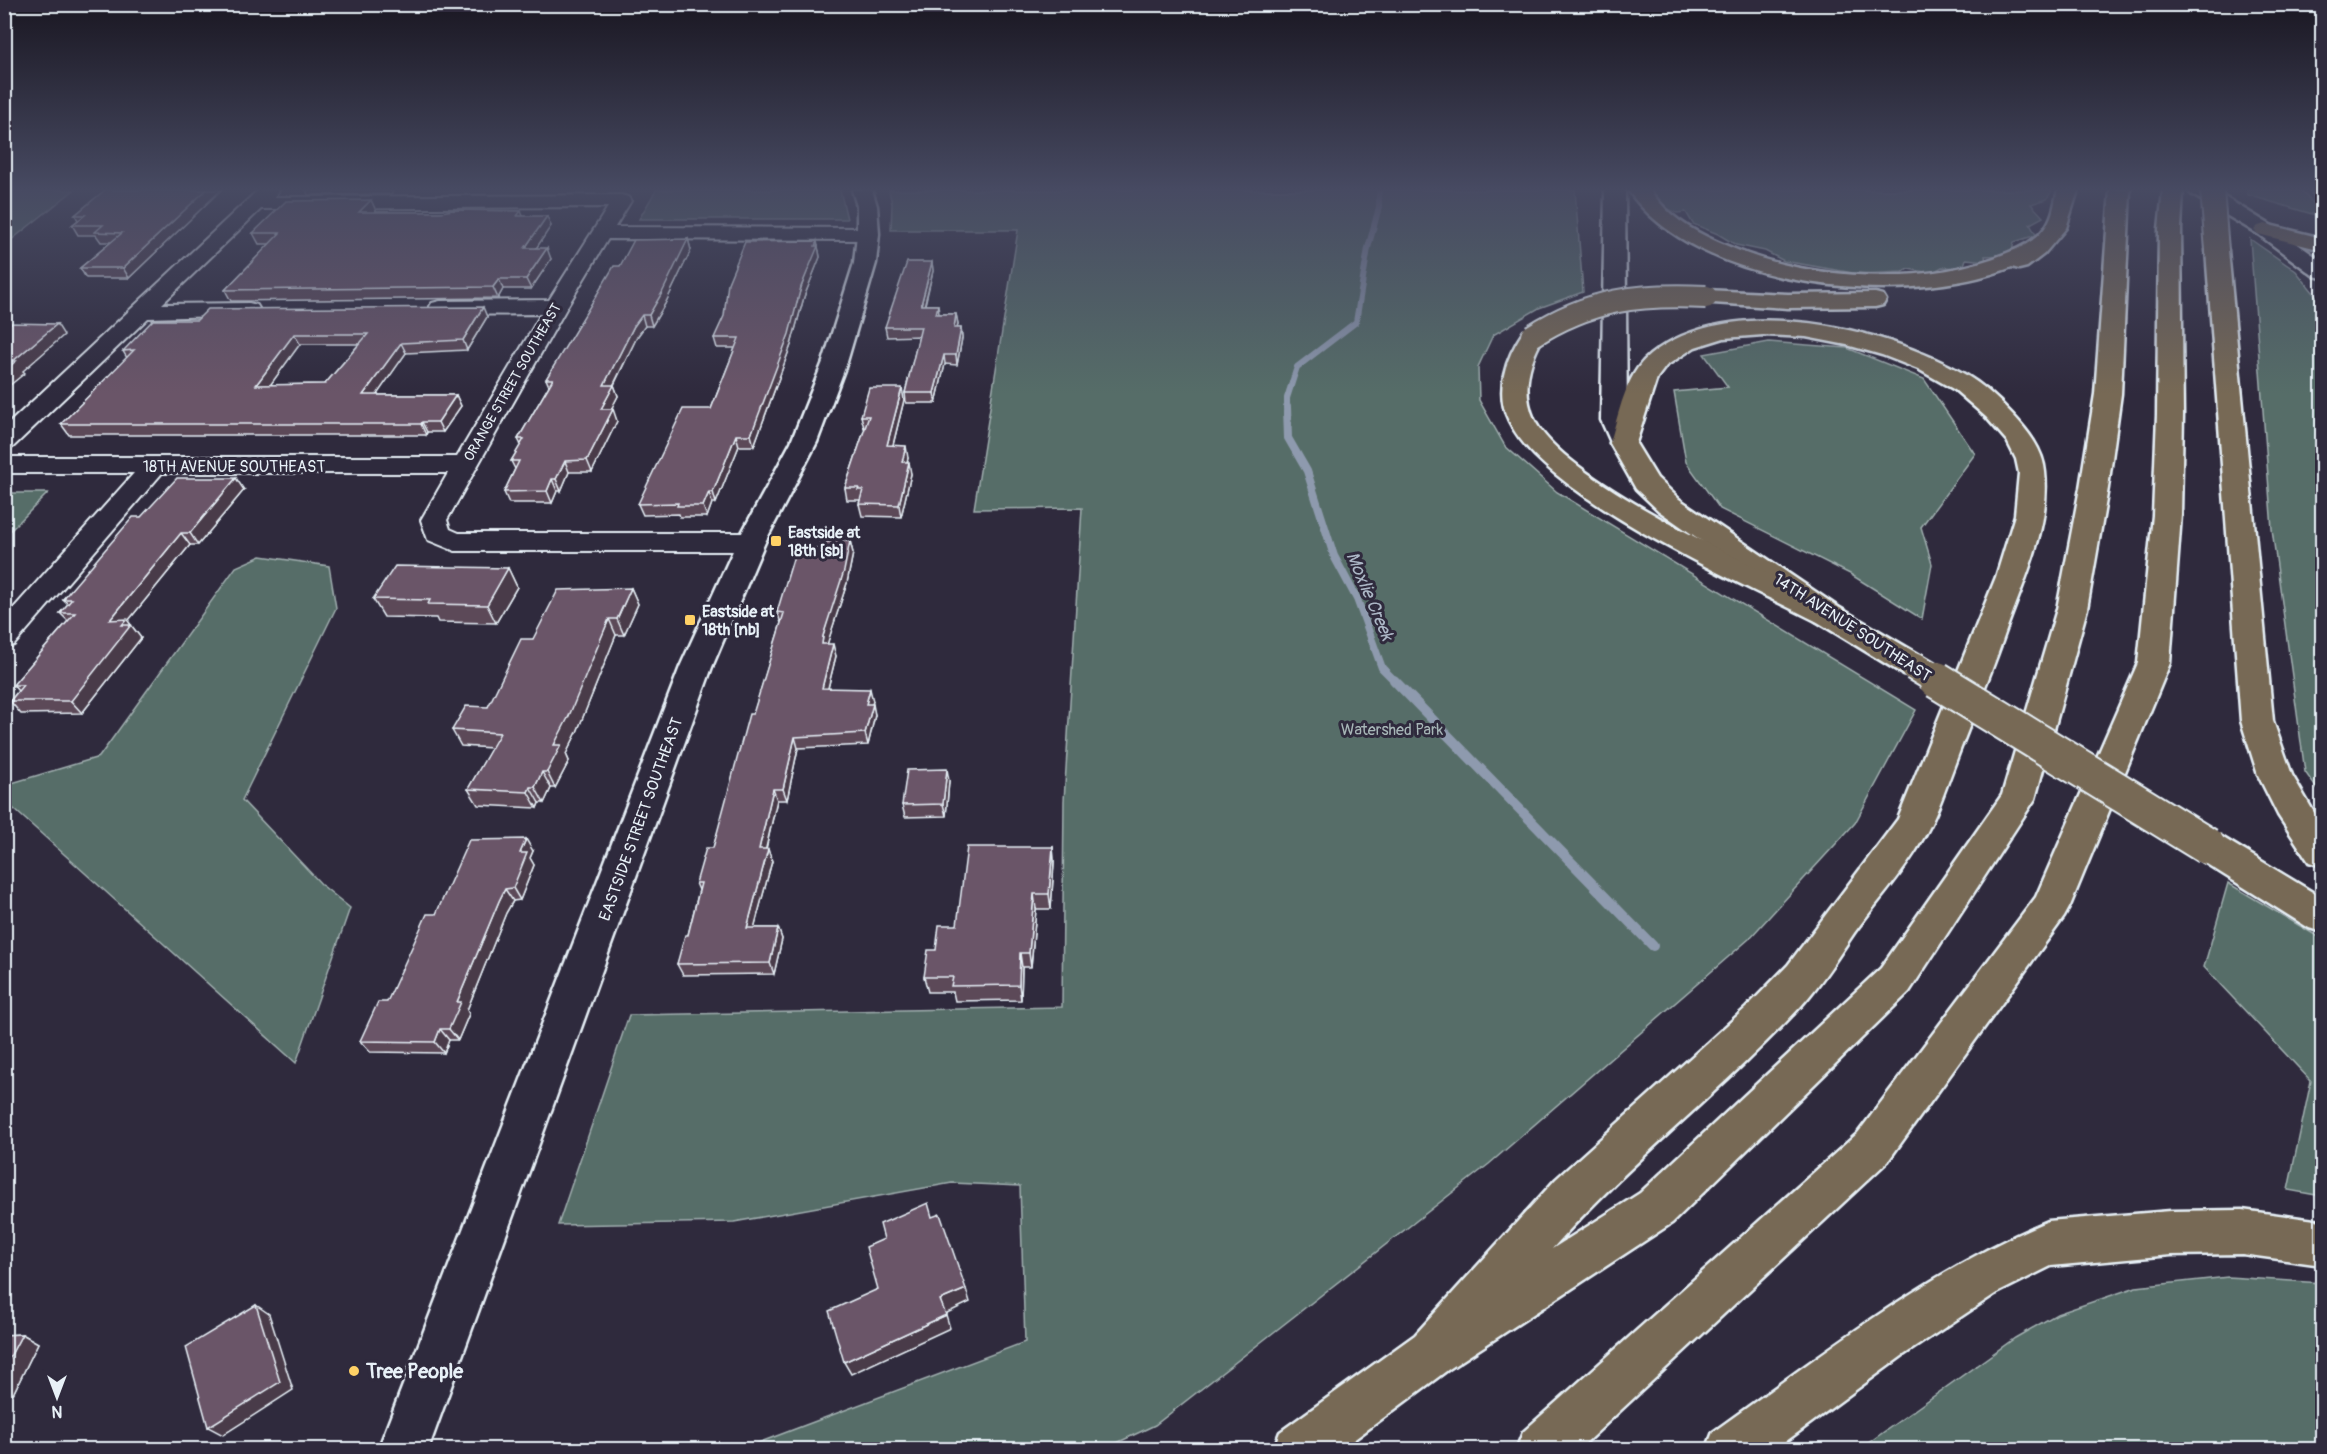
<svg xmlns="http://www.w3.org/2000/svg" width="2327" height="1454" font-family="Pangolin,sans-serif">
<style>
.green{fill:#576d67;stroke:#a0afb0;stroke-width:1.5}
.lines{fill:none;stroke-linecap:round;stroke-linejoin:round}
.stream-far2{stroke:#8e9aae;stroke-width:6}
.stream-far1{stroke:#8e9aae;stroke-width:8}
.stream{stroke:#8e9aae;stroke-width:10}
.minor-casing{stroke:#e8f1f8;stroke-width:4}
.tertiary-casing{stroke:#e8f1f8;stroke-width:5}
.secondary-casing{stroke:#e8f1f8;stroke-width:5}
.primary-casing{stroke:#e8f1f8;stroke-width:5}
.motorway-casing{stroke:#e8f1f8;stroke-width:5}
.minor{fill:#2f2a3d;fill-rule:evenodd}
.tertiary{fill:#2f2a3d;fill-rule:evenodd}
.secondary{fill:#2f2a3d;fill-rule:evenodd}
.primary{fill:#776954;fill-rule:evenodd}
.motorway{fill:#776954;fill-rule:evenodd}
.primary-bridge-far1-casing{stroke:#e8f1f8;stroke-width:32;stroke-linecap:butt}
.primary-bridge-casing{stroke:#e8f1f8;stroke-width:40;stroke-linecap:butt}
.motorway-bridge-casing{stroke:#e8f1f8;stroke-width:26;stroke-linecap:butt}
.primary-bridge-far1{stroke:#776954;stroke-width:28}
.primary-bridge{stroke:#776954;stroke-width:36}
.motorway-bridge{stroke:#776954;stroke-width:22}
.wall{fill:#5b4859;stroke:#e8f1f8;stroke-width:1.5;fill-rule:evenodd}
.shaded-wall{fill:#4a3b49;stroke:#e8f1f8;stroke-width:1.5}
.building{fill:#6a5468;stroke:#e8f1f8;stroke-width:1.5;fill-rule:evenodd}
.poi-dot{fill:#ffd166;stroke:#2f2a3d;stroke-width:2}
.labels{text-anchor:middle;stroke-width:6;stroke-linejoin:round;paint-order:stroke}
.far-street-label{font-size:14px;fill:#e8f1f8;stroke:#2f2a3d}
.street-label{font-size:16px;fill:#e8f1f8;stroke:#2f2a3d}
.poi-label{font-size:16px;font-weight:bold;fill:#e8f1f8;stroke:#2f2a3d;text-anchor:start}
.park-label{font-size:16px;fill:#a7b6b7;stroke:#2f2a3d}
.water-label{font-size:18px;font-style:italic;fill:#acb7c6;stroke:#2f2a3d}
.near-poi-label{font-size:20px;font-weight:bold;fill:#e8f1f8;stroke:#2f2a3d;text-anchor:start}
</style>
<rect width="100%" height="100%" fill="#2f2a3d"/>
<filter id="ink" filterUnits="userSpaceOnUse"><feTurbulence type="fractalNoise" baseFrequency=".0167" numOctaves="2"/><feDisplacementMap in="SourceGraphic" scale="12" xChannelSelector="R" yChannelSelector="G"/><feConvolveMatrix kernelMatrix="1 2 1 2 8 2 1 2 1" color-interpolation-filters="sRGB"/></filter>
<g filter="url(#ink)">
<g class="green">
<polygon points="5,190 74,190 5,245"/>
<polygon points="656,190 840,190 847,219 639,219"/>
<polygon points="889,190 1575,190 1583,292 1539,308 1493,335 1478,367 1479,400 1505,446 1557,492 1916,710 1855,823 1749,939 1489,1164 1155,1425 1104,1449 742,1449 1025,1342 1020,1186 952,1183 734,1222 558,1225 629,1015 1062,1007 1064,801 1082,508 974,509 1018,230 891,230 892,204"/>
<polygon points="1645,190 2052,190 2047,199 2031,204 2043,217 2030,224 2036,235 2014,242 2011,255 1985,256 1986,261 1966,259 1963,268 1942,267 1931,273 1908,269 1903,272 1859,274 1784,261 1765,251 1736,245 1718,234 1693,224 1686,212 1677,213 1647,199"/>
<polygon points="2247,190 2300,190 2322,212 2322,217 2248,195"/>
<polygon points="2250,239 2296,271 2322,303 2322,796 2305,772 2272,529"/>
<polygon points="1769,342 1847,348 1924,379 1975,454 1921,527 1932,564 1922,619 1850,574 1720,509 1686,462 1674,392 1728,387 1704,354"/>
<polygon points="5,493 48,493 5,536 4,493"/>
<polygon points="261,556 329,566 336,608 242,800 323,886 350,908 296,1063 5,801 5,785 99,757 236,567"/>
<polygon points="2228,883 2322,939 2322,1196 2288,1190 2311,1081 2204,967"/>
<polygon points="2228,1277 2322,1283 2322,1449 1860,1449 2015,1338 2057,1314 2136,1287"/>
</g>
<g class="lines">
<polyline class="stream-far2" points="1287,409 1287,398 1297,367 1356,322 1368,248 1379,207 1379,190"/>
<polyline class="stream-far1" points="1287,407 1288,438 1307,471 1334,556 1357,599 1382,668 1395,681"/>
<polyline class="stream" points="1394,680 1653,946"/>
<defs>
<polygon id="minor" points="258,190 279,190 274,197 621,195 628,197 631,201 615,227 868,228 875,230 878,234 875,238 868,240 608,239 567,307 447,520 450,529 459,533 751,533 761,536 765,542 761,548 751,551 455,551 428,540 421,520 448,473 162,473 14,645 4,648 4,619 134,473 4,473 4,457 457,457 541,314 440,315 432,313 429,308 432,303 440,301 549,300 608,207 261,209 162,304 249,303 257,305 260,310 257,315 148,318 13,447 4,449 4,428"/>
<polygon id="tertiary" points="852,190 872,190 877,206 879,234 876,263 847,362 817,442 765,542 712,667 428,1450 378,1450 680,667 737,542 791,442 823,362 854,263 857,234 857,206"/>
<g id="secondary">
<polygon points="1605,190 1625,190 1627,420 1636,443 1632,449 1623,451 1614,449 1601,420"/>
<polygon points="2188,190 2213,190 2272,226 2322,261 2322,278 2314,276 2258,234 2191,194"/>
</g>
<g id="primary">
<polygon points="1623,435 1632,437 1657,478 1679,499 1838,607 1925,658 1930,666 1925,674 1914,677 1903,674 1816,621 1659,511 1636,489 1610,443 1614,437"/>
<polygon points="2207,832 2220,836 2322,898 2322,932 2309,928 2194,856 2189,846 2194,836"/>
</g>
<g id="motorway">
<path d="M1628 190H1649C1656 198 1663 207 1671 214 1692 232 1721 244 1748 254 1825 281 1931 285 2007 253 2023 247 2041 238 2049 221 2054 212 2055 200 2058 190H2078L2066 228 2044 254 2027 267 2019 269 2012 267C1907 309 1697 290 1628 190Z"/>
<path d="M2110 190H2130L2121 394 2108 488 2087 609 2035 799 1909 992 1672 1223 1449 1369 1340 1450H1273L1280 1432 1415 1335 1556 1179 1746 1008 1788 965 1898 819 1996 577 2015 515 2019 473 2016 459 2007 441 1986 417 1955 390 1918 369 1882 355 1847 345 1806 337 1763 335 1724 338 1695 347 1666 366 1657 378 1636 443 1632 449 1623 451 1614 449 1610 443C1619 414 1625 375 1650 355 1730 291 1885 327 1966 375 1983 385 1998 399 2012 414 2027 430 2043 449 2045 472 2051 529 2021 586 2003 639 1988 682 1970 723 1954 766 1944 792 1936 818 1921 842 1902 875 1876 903 1854 933 1837 958 1821 984 1801 1006 1722 1091 1629 1162 1552 1249L1640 1193 1881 968 2002 795 2057 609 2080 488 2095 394Z"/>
<polygon points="2163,190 2183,190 2181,229 2183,415 2181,515 2170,663 2070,906 2064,917 1888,1161 1578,1450 1516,1450 1523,1432 1858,1133 2036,897 2138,663 2153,515 2157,415 2159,229"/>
<polygon points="2311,190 2322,190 2322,199 2315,197"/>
<polygon points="2265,224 2322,238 2322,250 2258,234 2254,230 2258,226"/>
<polygon points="2217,244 2225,245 2228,250 2273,721 2292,775 2322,826 2322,866 2309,862 2278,815 2258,775 2241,721 2206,250 2209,245"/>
<polygon points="1706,290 1788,294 1875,293 1883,295 1886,300 1883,305 1875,307 1788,308 1698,302 1695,297 1698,292"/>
<path d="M1532 329 1540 331 1544 336C1529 361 1521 390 1534 419 1562 482 1771 574 1838 607L1842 614 1838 621 1827 624 1816 621C1739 582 1545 497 1509 421 1494 391 1506 357 1524 331Z"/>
<path d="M2242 1210 2322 1221V1265L2242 1254 2171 1255 2051 1266 1995 1294 1902 1356 1774 1450H1706L1713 1432C1820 1356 1926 1272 2048 1221L2171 1211Z"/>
</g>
</defs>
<use href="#minor" class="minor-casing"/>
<use href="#tertiary" class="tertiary-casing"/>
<use href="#secondary" class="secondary-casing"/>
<use href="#primary" class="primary-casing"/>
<use href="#motorway" class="motorway-casing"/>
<use href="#minor" class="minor"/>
<use href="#tertiary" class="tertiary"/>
<use href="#secondary" class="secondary"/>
<use href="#primary" class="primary"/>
<use href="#motorway" class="motorway"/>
<defs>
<polyline id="primary-bridge-far1" points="1914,666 1939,681"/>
<polyline id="primary-bridge" points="1937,680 2207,846"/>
<g id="motorway-bridge">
<polyline points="2212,190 2217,250"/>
<path d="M1532 336C1590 299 1638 294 1706 297"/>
</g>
</defs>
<use href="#primary-bridge-far1" class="primary-bridge-far1-casing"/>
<use href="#primary-bridge" class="primary-bridge-casing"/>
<use href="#motorway-bridge" class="motorway-bridge-casing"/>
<use href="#primary-bridge-far1" class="primary-bridge-far1"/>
<use href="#primary-bridge" class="primary-bridge"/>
<use href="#motorway-bridge" class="motorway-bridge"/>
</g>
<g class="wall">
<polygon points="105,190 221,190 129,278 86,278 80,268 111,242 101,242 96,235 78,235 72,225 78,220 75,215"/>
<polygon points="306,190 394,190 391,194 308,195"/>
<polygon points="371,200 376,211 374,212 441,212 521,211 523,216 551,226 536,248 551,259 531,289 503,289 498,298 231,301 225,290 270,244 259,244 253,233"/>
<polygon points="688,239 691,250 665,304 652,326 645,326 637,337 614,385 618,396 611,409 617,421 592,472 569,472 561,491 557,491 552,503 509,503 504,492 515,469 511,461 521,445 518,439 549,386 546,379 620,266"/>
<polygon points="819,251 820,257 804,297 791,345 754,446 739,446 716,503 712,503 707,517 680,517 679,514 643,515 638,504 711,409 735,348 717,348 714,338"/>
<polygon points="932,262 933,271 925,305 938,305 939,314 956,314 958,324 957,328 961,328 962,338 957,365 945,364 936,403 906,403 905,393 919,336 887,337 885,327"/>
<path d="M487 317 467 350 406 353 376 395H456L461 406 443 432H427L426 435H69L61 424 127 358 123 351 197 320ZM300 344H359L325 384 270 385Z"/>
<polygon points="904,400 893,445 908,458 907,462 911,474 901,517 862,516 859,504 860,500 847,500 845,488 865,428 864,428 861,416"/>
<polygon points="244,490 198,545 190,545 128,621 141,638 82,713 21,714 10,701 18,691 13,685 68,621 60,613 68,604 63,599 141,517"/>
<polygon points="850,541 853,553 847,583 827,644 836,656 828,688 873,701 872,704 875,715 868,745 798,748 787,800 777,800 766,849 772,861 754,928 778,928 782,939 774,974 683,975 677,964 688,935 699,890 696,883 713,848 781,623 777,612 819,549"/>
<polygon points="508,568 517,587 496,623 438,622 436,618 384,617 373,599"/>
<polygon points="631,588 638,604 624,635 616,635 577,732 566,754 569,761 555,788 551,788 544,803 539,803 537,808 478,805 468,789 492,748 461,746 452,730 488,707 533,639"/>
<polygon points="949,781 946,816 905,817 902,805"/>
<polygon points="1053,847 1054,862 1051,909 1036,909 1031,967 1022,967 1021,1000 955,1001 953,992 928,992 924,977 936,950 957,925"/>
<polygon points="533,851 530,858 534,865 520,900 513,901 506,913 467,1010 469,1014 458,1040 449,1040 444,1053 370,1052 360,1041 387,1002 436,914"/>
<polygon points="22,1334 38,1343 13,1394 4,1394 4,1335"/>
</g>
<g class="shaded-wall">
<polygon points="206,190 221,190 129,278 123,268"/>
<polygon points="371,200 376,211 364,223 359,212"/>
<polygon points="547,216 551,226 529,259 525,248"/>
<polygon points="688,239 691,250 665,304 652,326 649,315"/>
<polygon points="817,241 820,257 804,297 791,345 754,446 751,435"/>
<polygon points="547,248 551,259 531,289 526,279"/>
<polygon points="932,262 933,271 922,314 921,305"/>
<polygon points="499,279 503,289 498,298 493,287"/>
<polygon points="483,307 487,317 467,350 463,340"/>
<polygon points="956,314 958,324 955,338 954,328"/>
<polygon points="642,315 645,326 637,337 608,396 604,385 634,326"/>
<polygon points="57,324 64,335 23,371 25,373 4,390 4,371 13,361"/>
<polygon points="961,328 962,338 957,365 956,355"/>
<polygon points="294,334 300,344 263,395 256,385"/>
<polygon points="401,343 406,353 369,406 363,395"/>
<polygon points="944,355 945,364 936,403 934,393"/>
<polygon points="614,385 618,396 605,421 601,409"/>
<polygon points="902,388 904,400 890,457 887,445"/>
<polygon points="456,395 461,406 443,432 438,422"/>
<polygon points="613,409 617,421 592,472 587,460"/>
<polygon points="422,422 427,432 426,435 421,424"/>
<polygon points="736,435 739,446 716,503 713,492"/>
<polygon points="906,446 908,458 904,474 902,462"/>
<polygon points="565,461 569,472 561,491 556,479"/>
<polygon points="909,462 911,474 901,517 899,505"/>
<polygon points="236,478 244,490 198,545 190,533"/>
<polygon points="552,479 557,491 552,503 547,491"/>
<polygon points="709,492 712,503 707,517 703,506"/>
<polygon points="181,533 190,545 128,621 141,638 82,713 71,701 110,620"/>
<polygon points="850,541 853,553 847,583 826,648 822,644 823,636"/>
<polygon points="508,568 517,587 496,623 487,605"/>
<polygon points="631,588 638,604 624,635 617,619"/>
<polygon points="609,619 616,635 577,732 566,754 569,761 555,788 547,772 554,745"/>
<polygon points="833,644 836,656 825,700 822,688"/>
<polygon points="870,689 873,701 869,715 866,704"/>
<polygon points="873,704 875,715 868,745 865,733"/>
<polygon points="795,737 798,748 787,800 783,789"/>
<polygon points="947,769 949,781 946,816 943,804"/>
<polygon points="542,772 551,788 544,803 535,787"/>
<polygon points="530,787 539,803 537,808 528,792"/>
<polygon points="773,789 777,800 763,861 759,849"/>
<polygon points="526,839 533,851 530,858 534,865 520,900 513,888 520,853"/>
<polygon points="1053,847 1054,862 1051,909 1049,894"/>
<polygon points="768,849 772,861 751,940 747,928"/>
<polygon points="505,889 513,901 506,913 467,1010 469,1014 458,1040 449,1029 457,1002 499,901"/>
<polygon points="1034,894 1036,909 1031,967 1029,953"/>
<polygon points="778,928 782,939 774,974 770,963"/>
<polygon points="1020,953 1022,967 1021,1000 1019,985"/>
<polygon points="440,1029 449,1040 444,1053 435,1042"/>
<polygon points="966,1289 970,1302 945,1314 940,1300"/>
<polygon points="256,1305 269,1314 293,1390 223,1435 208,1427"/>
<polygon points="946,1315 950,1328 851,1374 844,1362"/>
<polygon points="22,1334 38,1343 13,1394 4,1390 4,1368"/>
</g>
<g class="building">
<polygon points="105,190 206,190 123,268 80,268 122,233 95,232 103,225 72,225 85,215 75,215"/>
<polygon points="371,200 359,212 441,212 453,210 521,211 517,216 547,216 525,248 547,248 526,279 499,279 493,287 225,290 280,233 253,233 286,201"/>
<polygon points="688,239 662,293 649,315 642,315 634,326 604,385 614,385 601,409 613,409 587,460 565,461 556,479 552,479 547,491 504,492 519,461 511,461 524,439 518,439 553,379 546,379 614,266 620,266 634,240"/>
<polygon points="817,241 815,246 818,246 801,287 789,334 751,435 736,435 713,492 709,492 703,506 677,506 678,503 638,504 683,409 711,409 739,338 714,338 724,316 728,283 745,242"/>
<polygon points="907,262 932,262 921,305 938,305 936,314 956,314 954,328 961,328 956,355 944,355 934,393 905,393 921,327 885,327"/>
<path d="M483 307 463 340 401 343 363 395H456L438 422H422L421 424H61L134 350 123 351 153 320H197L208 309ZM294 334H368L325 384 256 385Z"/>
<polygon points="9,323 57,324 13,361 16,361 4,371 4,325"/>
<polygon points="869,388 902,388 887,445 906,446 902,462 909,462 899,505 859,504 863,490 858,490 859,488 845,488 869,416 861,416"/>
<polygon points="177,478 236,478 190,533 181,533 110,620 127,619 122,625 131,625 71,701 10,701 23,685 13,685 75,613 60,613 72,599 63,599 133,517 141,517"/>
<polygon points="850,541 844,571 823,636 822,644 833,644 822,688 870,689 866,704 873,704 865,733 795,737 783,789 773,789 759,849 768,849 747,928 778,928 770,963 677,964 685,935 688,935 701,883 696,883 706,848 713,848 749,714 753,714 784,613 777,612 796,549 819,549 820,542"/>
<polygon points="395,566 508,568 487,605 428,604 430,600 373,599"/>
<polygon points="631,588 617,619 609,619 569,716 554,745 561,745 547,772 542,772 535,787 530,787 528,792 468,789 500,733 452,730 466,706 488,707 521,639 533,639 558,590"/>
<polygon points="947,769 943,804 902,805 907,770"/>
<polygon points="526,839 520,853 527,853 513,888 505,889 499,901 457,1002 461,1002 449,1029 440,1029 435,1042 360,1041 378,1002 387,1002 427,914 436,914 469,840"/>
<polygon points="967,847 1053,847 1049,894 1034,894 1029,953 1020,953 1019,985 951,986 953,977 924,977 928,950 936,950 939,925 957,925"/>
<polygon points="928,1203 932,1217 940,1214 966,1289 940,1300 946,1315 844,1362 829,1311 878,1289 866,1247 884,1239 880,1224"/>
<polygon points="256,1305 280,1382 208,1427 186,1347"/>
<polygon points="22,1334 4,1368 4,1335"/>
</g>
</g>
<linearGradient id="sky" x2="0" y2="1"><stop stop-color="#1a1722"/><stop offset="0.48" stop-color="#474a62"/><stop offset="1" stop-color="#474a62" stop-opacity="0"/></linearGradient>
<rect width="2327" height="394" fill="url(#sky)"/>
<g class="poi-dot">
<rect x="770" y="535" width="12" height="12" rx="3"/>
<rect x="684" y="614" width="12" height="12" rx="3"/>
<circle cx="354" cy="1371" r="6"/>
</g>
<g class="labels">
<g class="far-street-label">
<text transform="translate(512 382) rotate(-60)" y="5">ORANGE STREET SOUTHEAST</text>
</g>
<g class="street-label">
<text x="234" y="472">18TH AVENUE SOUTHEAST</text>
<text transform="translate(1853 627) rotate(33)" y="6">14TH AVENUE SOUTHEAST</text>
<text transform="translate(640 819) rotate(-70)" y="6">EASTSIDE STREET SOUTHEAST</text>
</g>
<g class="poi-label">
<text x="788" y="538">Eastside at<tspan x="788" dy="18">18th [sb]</tspan></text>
<text x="702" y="617">Eastside at<tspan x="702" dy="18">18th [nb]</tspan></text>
</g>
<g class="park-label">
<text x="1392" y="735">Watershed Park</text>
</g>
<g class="water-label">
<text transform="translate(1370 596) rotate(67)" y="6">Moxlie Creek</text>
</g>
<g class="near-poi-label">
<text x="366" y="1378">Tree People</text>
</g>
</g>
<rect width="2327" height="1454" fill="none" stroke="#2f2a3d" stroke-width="24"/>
<rect x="12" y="12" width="2303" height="1430" fill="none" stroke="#e8f1f8" stroke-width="2" filter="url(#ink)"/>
<g transform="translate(57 1397) rotate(180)" stroke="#2f2a3d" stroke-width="4.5" paint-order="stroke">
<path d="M0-4.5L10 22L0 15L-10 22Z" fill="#e8f1f8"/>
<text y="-9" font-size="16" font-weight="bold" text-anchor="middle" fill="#e8f1f8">N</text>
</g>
</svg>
